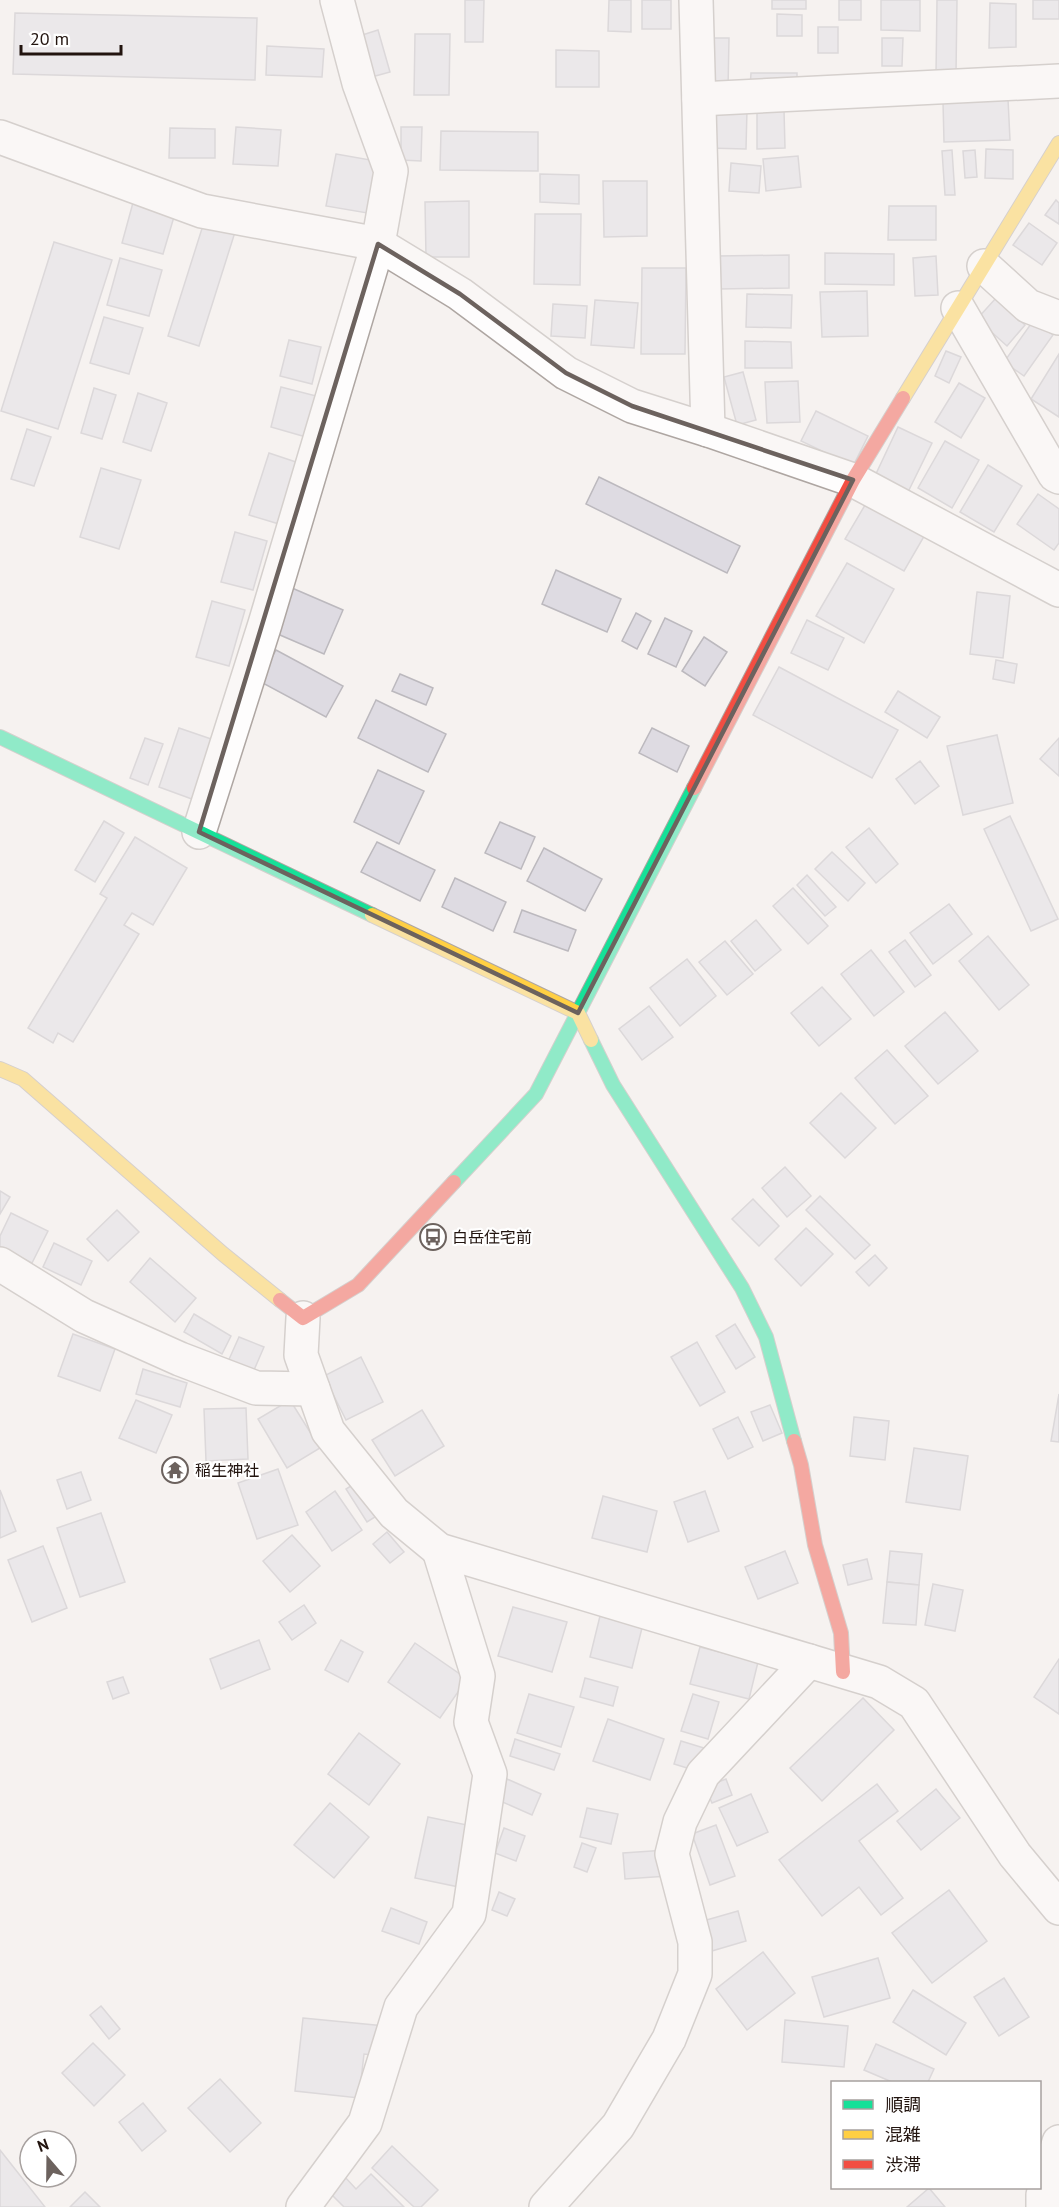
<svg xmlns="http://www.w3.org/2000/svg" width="1059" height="2207" font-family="'PT Sans','Noto Sans JP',sans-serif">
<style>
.building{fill:#dedbe2;stroke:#bcb9be;stroke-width:1.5}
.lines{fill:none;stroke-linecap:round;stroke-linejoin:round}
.street-casing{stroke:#aea6a2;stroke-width:36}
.fast-casing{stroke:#aea6a2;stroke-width:16}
.slow-casing{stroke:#aea6a2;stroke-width:16}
.jam-casing{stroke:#aea6a2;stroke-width:16}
.street{stroke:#fefdfd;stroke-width:33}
.fast{stroke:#16e098;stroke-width:14}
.slow{stroke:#ffcf43;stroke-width:14}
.jam{stroke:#f24e42;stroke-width:14}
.marked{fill:none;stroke:#6c625e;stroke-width:4.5;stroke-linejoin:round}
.labels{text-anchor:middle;stroke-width:4.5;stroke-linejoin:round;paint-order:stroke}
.poi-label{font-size:16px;fill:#22140f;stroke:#fff;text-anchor:start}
</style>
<rect width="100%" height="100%" fill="#f6f2f0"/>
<g class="building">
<polygon points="465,0 484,0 483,42 465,42"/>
<polygon points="609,0 631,0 631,32 608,31"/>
<rect x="642" y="0" width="29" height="29"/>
<rect x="772" y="0" width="34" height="9"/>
<rect x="839" y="0" width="22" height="20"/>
<polygon points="881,0 920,0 920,31 881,30"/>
<polygon points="937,0 957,0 956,74 936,74"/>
<rect x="1033" y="0" width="26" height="19"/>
<polygon points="990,3 1016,4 1016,47 989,48"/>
<polygon points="15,13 257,18 255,80 13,74"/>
<polygon points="777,14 802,15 802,36 777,36"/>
<rect x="818" y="27" width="20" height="26"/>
<polygon points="378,30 390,72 368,78 356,37"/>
<polygon points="415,34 450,34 449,95 414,95"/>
<polygon points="710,38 729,38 728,90 709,90"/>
<polygon points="882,38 903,38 902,66 882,66"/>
<polygon points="267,46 324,49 322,77 266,75"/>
<polygon points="556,50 599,51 599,87 556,87"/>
<polygon points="751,73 797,73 797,89 750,88"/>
<polygon points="1008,99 1010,140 944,142 943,102"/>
<polygon points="708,109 747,110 746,149 707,148"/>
<polygon points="784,110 785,148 757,149 757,111"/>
<polygon points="236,127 281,130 278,166 233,164"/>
<polygon points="401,127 422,127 421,161 401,160"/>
<polygon points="170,128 215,129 215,158 169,158"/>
<polygon points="441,131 538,132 538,171 440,170"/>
<polygon points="986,149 1013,150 1013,179 985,178"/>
<polygon points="952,150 955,195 945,195 942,151"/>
<polygon points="975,150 977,177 965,178 963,151"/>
<polygon points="336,154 382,162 373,214 326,206"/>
<polygon points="798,156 801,187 766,191 763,159"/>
<polygon points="731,163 761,166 759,193 729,191"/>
<polygon points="540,174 579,175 579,204 540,202"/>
<polygon points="603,181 647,181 647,236 604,237"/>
<polygon points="134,199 176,210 163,254 122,243"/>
<polygon points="1056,200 1059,203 1059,224 1045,215"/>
<polygon points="469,201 469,257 426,257 425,202"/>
<polygon points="889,206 936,206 936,240 888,240"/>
<polygon points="535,214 581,214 580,285 534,284"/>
<polygon points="205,219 236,229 199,346 168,336"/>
<polygon points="1029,223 1057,243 1042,265 1013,245"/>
<polygon points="54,242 112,260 58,429 1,411"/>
<polygon points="825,253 894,254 894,285 825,284"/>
<polygon points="789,255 789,288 718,289 718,256"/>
<polygon points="936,256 938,295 915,296 913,258"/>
<polygon points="120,258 162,270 149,316 107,305"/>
<polygon points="642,268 686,268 685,354 641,354"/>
<polygon points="867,291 868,336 822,337 820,292"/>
<polygon points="747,294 792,295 791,328 746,327"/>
<polygon points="996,298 1025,325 1007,346 977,319"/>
<polygon points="595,300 638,303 634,348 591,345"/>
<polygon points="553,304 587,306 585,338 551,336"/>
<polygon points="104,317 143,328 129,374 90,363"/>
<polygon points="1033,321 1053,335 1024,376 1004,362"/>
<polygon points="289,340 321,347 312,384 280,376"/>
<polygon points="745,341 791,342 792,368 745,368"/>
<polygon points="946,351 961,357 949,383 935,376"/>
<polygon points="1059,354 1059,417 1031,399"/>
<polygon points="743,372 756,420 737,425 724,377"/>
<polygon points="798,381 800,422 767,423 765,382"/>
<polygon points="959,383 985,398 961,438 935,422"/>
<polygon points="281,387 324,398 313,439 271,427"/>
<polygon points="94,388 116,395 102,439 81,433"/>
<polygon points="138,393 167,403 151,451 123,442"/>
<polygon points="816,411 868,436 853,466 801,441"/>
<polygon points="898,427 932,443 908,492 875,476"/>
<polygon points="27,429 51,437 34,486 11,479"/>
<polygon points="945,441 979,460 952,508 918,488"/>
<polygon points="269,453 299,463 279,524 249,515"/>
<polygon points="988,465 1022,486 994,532 960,512"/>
<polygon points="101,468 141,480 119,549 80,537"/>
<polygon points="599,477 740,546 727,573 586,504"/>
<polygon points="1038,494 1059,509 1059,543 1054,550 1017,524"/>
<polygon points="868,500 926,533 904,571 845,539"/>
<polygon points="235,532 267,541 253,590 221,582"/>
<polygon points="847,563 894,589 864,643 816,616"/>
<polygon points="556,570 621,599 607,632 542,604"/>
<polygon points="292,588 343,610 324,654 273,632"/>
<polygon points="977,592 1010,596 1003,658 970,654"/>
<polygon points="212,601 245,610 229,666 196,657"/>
<polygon points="636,613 651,621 637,649 622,641"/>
<polygon points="665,618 692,631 676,667 648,654"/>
<polygon points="807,620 844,638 828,670 791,653"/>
<polygon points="704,637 727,652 705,686 682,671"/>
<polygon points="276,650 343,686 326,717 259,681"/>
<polygon points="996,660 1017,664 1014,683 993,679"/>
<polygon points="779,667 898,730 872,778 753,715"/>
<polygon points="400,674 433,688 426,705 392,691"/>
<polygon points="898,691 940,717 927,738 885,712"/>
<polygon points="376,700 446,734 428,772 358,738"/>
<polygon points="179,728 220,742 200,802 159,787"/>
<polygon points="652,728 689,746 677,772 639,753"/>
<polygon points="997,735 1013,803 963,815 947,746"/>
<polygon points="145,738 163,744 148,785 130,778"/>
<polygon points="1059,738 1059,776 1040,759"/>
<polygon points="920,761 939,786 915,804 896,779"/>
<polygon points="378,770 424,791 399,844 354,822"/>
<polygon points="1010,816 1058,919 1031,931 984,829"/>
<polygon points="104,821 124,833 95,882 75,870"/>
<polygon points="500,822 535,837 521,869 485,853"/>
<polygon points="869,828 898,864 876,883 846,847"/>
<polygon points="135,837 187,868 153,925 132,913 124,925 139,934 73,1042 58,1033 53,1043 28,1028 107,898 100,894"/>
<polygon points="377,842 435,870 420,901 361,872"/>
<polygon points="544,848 602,879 585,911 527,881"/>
<polygon points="832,852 865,883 848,901 815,869"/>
<polygon points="807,875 836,907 825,916 797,885"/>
<polygon points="455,878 506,902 493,931 442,907"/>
<polygon points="793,888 828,926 808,944 773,906"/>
<polygon points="949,904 972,934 933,964 910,933"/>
<polygon points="522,910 576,930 568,951 514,932"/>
<polygon points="756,920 781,950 755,971 731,941"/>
<polygon points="988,936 1029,985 999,1010 959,961"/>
<polygon points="905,940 931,975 915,987 889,952"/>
<polygon points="725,941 753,974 727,995 699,962"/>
<polygon points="871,950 904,992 874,1016 841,974"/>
<polygon points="687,959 716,996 680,1026 650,988"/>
<polygon points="822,987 851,1019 819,1046 791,1013"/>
<polygon points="649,1006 673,1037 642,1060 619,1029"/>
<polygon points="945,1012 978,1051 938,1084 905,1046"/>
<polygon points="887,1050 928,1096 895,1124 855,1078"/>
<polygon points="841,1093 876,1128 845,1158 810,1123"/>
<polygon points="785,1167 811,1196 787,1217 762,1188"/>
<polygon points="0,1191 10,1197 0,1214"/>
<polygon points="820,1196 870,1245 855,1259 806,1210"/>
<polygon points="753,1199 779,1226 759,1246 732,1219"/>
<polygon points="117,1210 139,1232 108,1261 87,1239"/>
<polygon points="11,1213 48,1231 32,1263 0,1247 0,1236"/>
<polygon points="806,1228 833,1254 801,1286 775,1259"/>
<polygon points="54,1243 92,1261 81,1285 43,1267"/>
<polygon points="875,1255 887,1268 869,1286 856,1272"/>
<polygon points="150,1258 196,1298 175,1322 130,1282"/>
<polygon points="194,1314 231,1336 222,1354 184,1332"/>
<polygon points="735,1324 755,1357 736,1369 716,1336"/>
<polygon points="73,1334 115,1349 100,1391 58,1376"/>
<polygon points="239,1337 264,1347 251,1377 226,1366"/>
<polygon points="697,1342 725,1392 700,1406 671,1357"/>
<polygon points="361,1357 383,1402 346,1420 324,1376"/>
<polygon points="143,1369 187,1383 180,1407 136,1394"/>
<polygon points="1059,1394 1059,1442 1051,1441"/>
<polygon points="136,1400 172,1415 156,1453 119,1438"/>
<polygon points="290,1400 320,1448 287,1468 258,1419"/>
<polygon points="770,1405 782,1433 763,1441 751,1412"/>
<polygon points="246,1408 248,1459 206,1461 204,1409"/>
<polygon points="422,1410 444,1446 395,1476 372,1440"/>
<polygon points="738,1417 753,1447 728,1459 713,1429"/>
<polygon points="854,1417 889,1421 885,1460 850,1456"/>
<polygon points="914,1448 968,1456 960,1510 906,1502"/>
<polygon points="278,1469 298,1525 257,1539 238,1483"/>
<polygon points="81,1472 91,1500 67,1509 57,1480"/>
<polygon points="362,1479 383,1512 367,1522 346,1489"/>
<polygon points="0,1490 16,1531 0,1538"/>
<polygon points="335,1491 362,1530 332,1551 306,1512"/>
<polygon points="705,1491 719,1531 688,1542 674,1502"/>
<polygon points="603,1496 657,1511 647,1552 592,1538"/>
<polygon points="101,1513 125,1582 80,1597 57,1528"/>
<polygon points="387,1532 404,1552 390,1563 373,1544"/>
<polygon points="292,1535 320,1566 290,1592 263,1561"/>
<polygon points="43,1546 67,1608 32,1622 8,1560"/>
<polygon points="785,1551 798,1583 758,1599 745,1567"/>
<polygon points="890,1551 922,1554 919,1585 887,1582"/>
<polygon points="867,1559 872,1579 848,1585 843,1565"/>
<polygon points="887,1582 919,1585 916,1625 883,1623"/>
<polygon points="933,1584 963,1590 955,1631 925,1625"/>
<polygon points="304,1605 316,1623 292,1640 279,1622"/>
<polygon points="513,1607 567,1622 552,1672 498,1656"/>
<polygon points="600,1616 642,1628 632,1668 590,1657"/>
<polygon points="259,1640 270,1669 221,1689 210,1659"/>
<polygon points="341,1640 363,1652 348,1682 325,1670"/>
<polygon points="415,1643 467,1679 440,1718 388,1682"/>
<polygon points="700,1647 758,1662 749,1699 690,1684"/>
<polygon points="1059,1659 1059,1714 1034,1697"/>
<polygon points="123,1677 129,1693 113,1699 107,1682"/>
<polygon points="585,1678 618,1687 613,1706 580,1697"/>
<polygon points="529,1694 574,1707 561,1747 517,1733"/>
<polygon points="693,1694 719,1702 708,1739 681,1731"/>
<polygon points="863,1698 894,1730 822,1801 790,1768"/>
<polygon points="608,1719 664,1739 650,1780 593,1761"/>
<polygon points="359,1733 400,1764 369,1805 328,1774"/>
<polygon points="515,1739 560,1754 554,1770 510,1756"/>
<polygon points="681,1741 704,1748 697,1771 674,1764"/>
<polygon points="507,1779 541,1794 532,1815 498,1800"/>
<polygon points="726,1779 732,1795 712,1803 705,1787"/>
<polygon points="877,1784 898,1811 859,1841 903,1898 881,1915 859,1887 822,1916 779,1860"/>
<polygon points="936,1789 960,1818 921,1850 897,1821"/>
<polygon points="751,1794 768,1832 737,1846 719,1808"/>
<polygon points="330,1803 369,1837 334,1878 294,1845"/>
<polygon points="587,1808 618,1814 611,1844 580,1837"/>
<polygon points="428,1817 472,1826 459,1887 415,1878"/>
<polygon points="716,1825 735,1876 710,1885 692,1834"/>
<polygon points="504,1828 525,1836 516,1861 495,1853"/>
<polygon points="582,1843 596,1848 587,1872 574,1867"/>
<polygon points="666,1850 668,1876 625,1879 623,1853"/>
<polygon points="949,1890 987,1941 932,1983 892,1933"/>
<polygon points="499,1892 515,1899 507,1916 492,1910"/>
<polygon points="391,1908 427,1922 419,1944 382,1931"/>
<polygon points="738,1911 746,1941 705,1953 696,1923"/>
<polygon points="763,1952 795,1993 747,2030 716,1989"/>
<polygon points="878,1958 890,1998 824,2017 812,1977"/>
<polygon points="1004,1978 1029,2017 999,2036 974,1997"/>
<polygon points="913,1990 966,2023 946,2055 893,2022"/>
<polygon points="101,2006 120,2029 109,2039 90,2015"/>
<polygon points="303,2018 385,2026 381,2056 364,2054 359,2098 295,2091"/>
<polygon points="785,2020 848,2026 844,2067 782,2062"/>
<polygon points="93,2043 125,2075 94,2106 62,2073"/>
<polygon points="876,2044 934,2069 928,2082 892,2082 864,2070"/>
<polygon points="220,2079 261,2123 230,2152 188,2108"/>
<polygon points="143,2103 166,2131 142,2151 119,2122"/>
<polygon points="392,2146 438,2190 421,2207 414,2207 372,2168"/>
<polygon points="0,2150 45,2207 0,2207"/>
<polygon points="371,2174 404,2207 344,2207 330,2193 345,2177 356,2189"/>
<polygon points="929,2188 945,2207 907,2207"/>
<polygon points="85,2192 100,2207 70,2207"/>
</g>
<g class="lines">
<defs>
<g id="street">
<polyline points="696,0 708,430"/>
<polyline points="699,99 1059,81"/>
<polyline points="0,137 202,211 378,244 460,294 566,373 632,406 708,430 853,480 1059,590"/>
<polyline points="984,266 1028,306 1059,318"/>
<polyline points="958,308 1055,475 1059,477"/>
<polyline points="199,832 265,624 378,244 391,171 359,83 337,0"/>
<polyline points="0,1264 84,1316 180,1359 256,1388 313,1389"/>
<polyline points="303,1318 301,1355 328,1431 394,1513 439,1550 879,1682 914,1703 1015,1855 1059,1908"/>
<polyline points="303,2207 365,2123 401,2007 469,1914 490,1774 471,1722 478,1676 439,1550"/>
<polyline points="546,2207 618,2126 669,2039 695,1974 695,1942 672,1854 680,1822 703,1774 809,1661"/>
<polyline points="1043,2207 1043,2195 1059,2142"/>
</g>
<g id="fast">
<polyline points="0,737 372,915"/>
<polyline points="591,1040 613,1085 742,1288 766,1337 794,1441"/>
<polyline points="454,1182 536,1094 694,788"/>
</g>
<g id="slow">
<polyline points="903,398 1059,143"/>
<polyline points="372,915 578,1013 591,1040"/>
<polyline points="0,1069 23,1079 223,1254 280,1300"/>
</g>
<g id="jam">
<polyline points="694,788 853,480 903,398"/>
<polyline points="280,1300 303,1318 358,1285 454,1182"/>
<polyline points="794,1441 801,1465 815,1545 841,1633 843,1672"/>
</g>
</defs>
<use href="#street" class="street-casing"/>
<use href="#fast" class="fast-casing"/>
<use href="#slow" class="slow-casing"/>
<use href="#jam" class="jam-casing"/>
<use href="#street" class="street"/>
<use href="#fast" class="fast"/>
<use href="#slow" class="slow"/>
<use href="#jam" class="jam"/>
</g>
<path d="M0 0H1059V2207H0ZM378 244 460 294 566 373 632 406 853 480 578 1013 199 832Z" fill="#f6f2f0" fill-opacity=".55" fill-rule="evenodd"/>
<path class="marked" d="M378 244 460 294 566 373 632 406 853 480 578 1013 199 832Z"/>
<defs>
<symbol id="bus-ring" viewBox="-11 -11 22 22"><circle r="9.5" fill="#fff" stroke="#6c625e" stroke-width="1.5"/><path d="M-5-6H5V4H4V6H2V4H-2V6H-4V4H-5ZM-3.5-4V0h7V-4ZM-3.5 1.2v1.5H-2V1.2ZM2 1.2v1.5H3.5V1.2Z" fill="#6c625e"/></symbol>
<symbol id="temple-ring" viewBox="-11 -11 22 22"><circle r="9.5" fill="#fff" stroke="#6c625e" stroke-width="1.5"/><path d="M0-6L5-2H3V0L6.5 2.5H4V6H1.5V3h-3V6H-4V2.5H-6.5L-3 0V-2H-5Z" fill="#6c625e"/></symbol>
</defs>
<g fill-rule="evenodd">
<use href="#bus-ring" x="418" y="1222" width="30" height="30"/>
<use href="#temple-ring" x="160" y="1455" width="30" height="30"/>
</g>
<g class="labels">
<g class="poi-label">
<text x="452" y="1243">白岳住宅前</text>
<text x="195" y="1476">稲生神社</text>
</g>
</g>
<rect x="831" y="2081" width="210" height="108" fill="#ffffff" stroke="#a7a19f" stroke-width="1.5"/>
<rect x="843" y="2100" width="30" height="9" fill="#16e098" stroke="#a7a19f" stroke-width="1.5"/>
<text x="885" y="2111" font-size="18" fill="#22140f">順調</text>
<rect x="843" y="2130" width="30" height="9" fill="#ffcf43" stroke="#a7a19f" stroke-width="1.5"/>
<text x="885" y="2141" font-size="18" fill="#22140f">混雑</text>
<rect x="843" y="2160" width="30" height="9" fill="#f24e42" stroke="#a7a19f" stroke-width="1.5"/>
<text x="885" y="2171" font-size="18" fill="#22140f">渋滞</text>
<g transform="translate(48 2159) rotate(340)"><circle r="28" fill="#ffffff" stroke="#a7a19f" stroke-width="1.5"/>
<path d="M0-4.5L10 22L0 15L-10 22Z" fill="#6c625e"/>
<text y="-9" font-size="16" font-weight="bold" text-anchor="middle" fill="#22140f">N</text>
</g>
<path d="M21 45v9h100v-9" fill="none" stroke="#22140f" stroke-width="3"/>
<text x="30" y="45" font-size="18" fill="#22140f" stroke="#ffffff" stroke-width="4.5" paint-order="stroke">20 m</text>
</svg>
